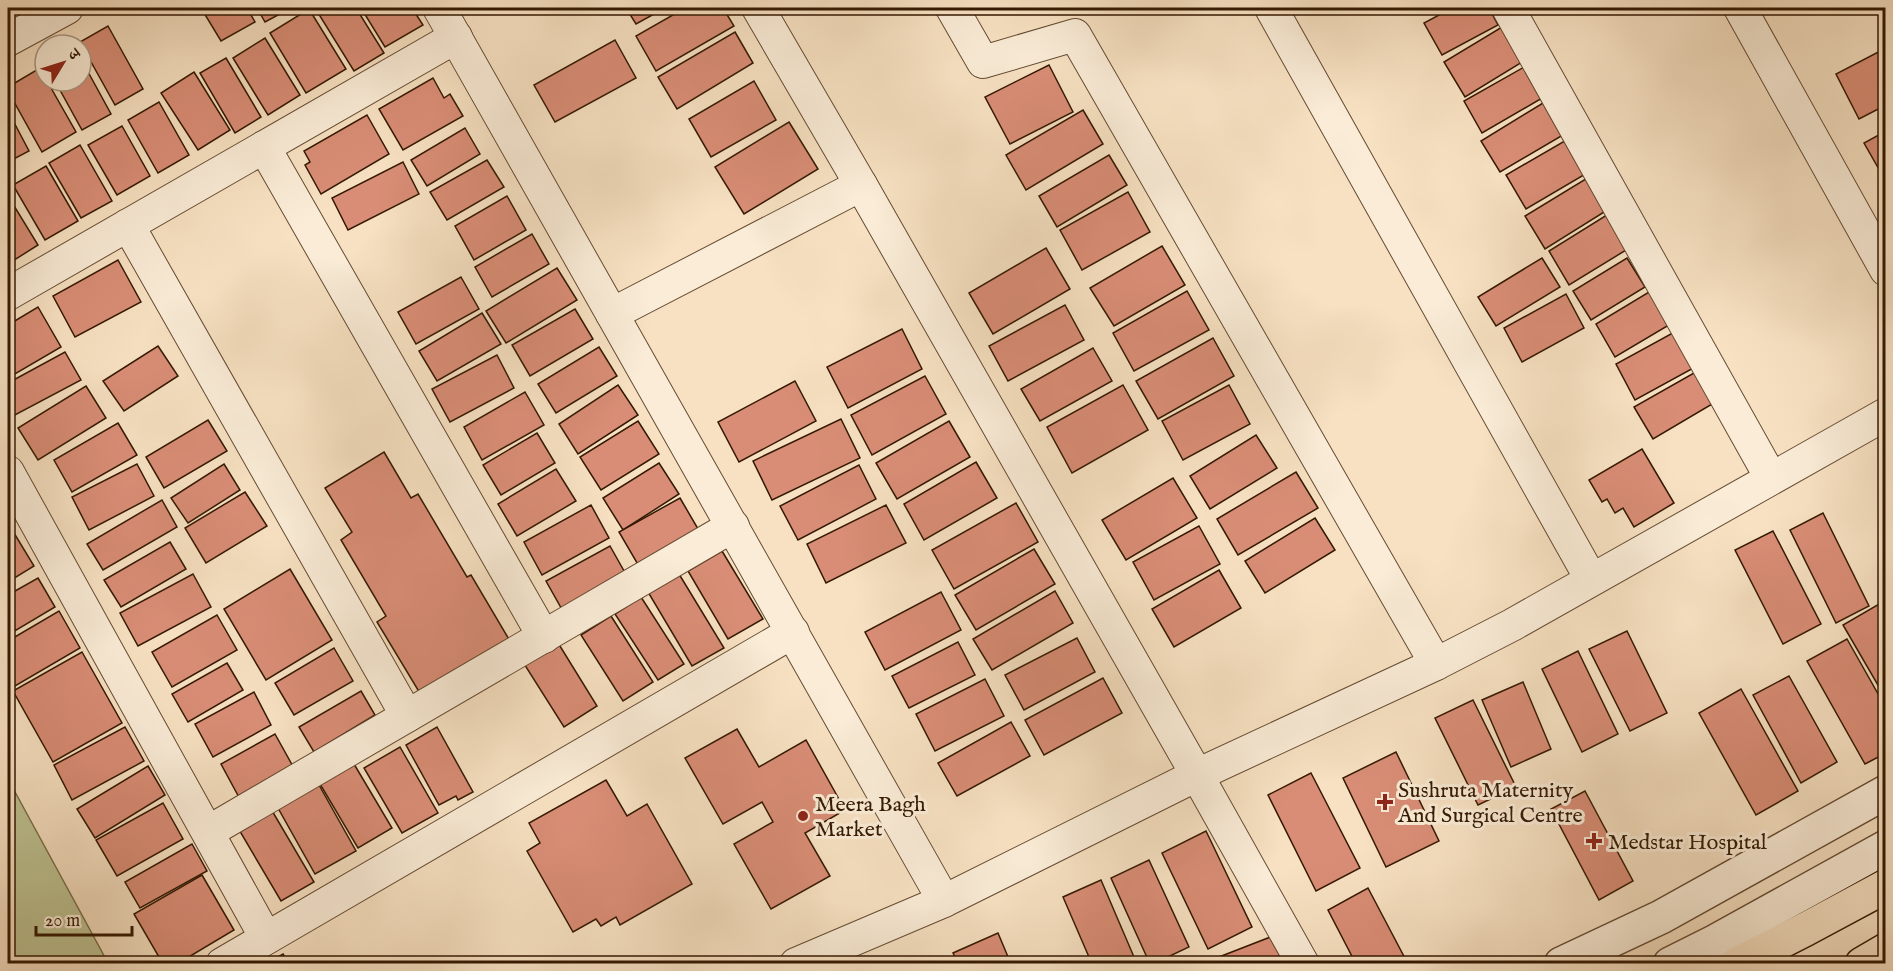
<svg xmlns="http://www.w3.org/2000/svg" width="1893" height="971" font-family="'IM FELL English','Noto Serif Devanagari',serif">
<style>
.green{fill:#bec292;stroke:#796e4a;stroke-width:1.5}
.building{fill:#d98d76;stroke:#341902;stroke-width:1.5}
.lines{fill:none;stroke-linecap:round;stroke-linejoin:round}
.minor-casing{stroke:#654b32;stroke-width:34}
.tertiary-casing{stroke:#654b32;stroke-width:36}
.primary-casing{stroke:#341902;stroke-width:36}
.minor{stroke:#faecd7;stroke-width:32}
.tertiary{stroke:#faecd7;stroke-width:33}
.primary{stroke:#f7e1c2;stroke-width:33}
.poi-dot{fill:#8f2418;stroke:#faecd7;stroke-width:2}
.labels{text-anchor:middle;stroke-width:6;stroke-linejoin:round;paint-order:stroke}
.poi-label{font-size:22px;fill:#341902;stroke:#faecd7;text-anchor:start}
</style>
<rect width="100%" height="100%" fill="#f7e1c2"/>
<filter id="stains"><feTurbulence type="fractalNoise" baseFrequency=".00333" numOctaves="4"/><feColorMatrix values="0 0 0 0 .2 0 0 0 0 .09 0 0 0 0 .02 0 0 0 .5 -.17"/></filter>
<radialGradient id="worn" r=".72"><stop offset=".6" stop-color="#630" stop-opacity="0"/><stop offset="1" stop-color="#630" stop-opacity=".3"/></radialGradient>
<polygon class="green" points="8,779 108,963 8,963"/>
<g class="building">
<polygon points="201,8 247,8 255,22 221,41"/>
<polygon points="257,8 291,8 265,22"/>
<polygon points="315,8 356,8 384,53 354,71"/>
<polygon points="361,8 412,8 423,25 385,47"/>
<polygon points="626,8 665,8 636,24"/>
<polygon points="685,8 723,8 734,26 656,71 636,36"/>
<polygon points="1452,8 1489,8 1498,25 1442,55 1424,23"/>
<polygon points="309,9 346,69 306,93 270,33"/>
<polygon points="1507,24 1527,59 1465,97 1444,62"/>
<polygon points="108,26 143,89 115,105 80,42"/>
<polygon points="735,32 753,63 677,109 658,77"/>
<polygon points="265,38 300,95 268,115 233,58"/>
<polygon points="615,40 636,78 555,122 534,85"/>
<polygon points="1886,48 1886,105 1859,119 1836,74"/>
<polygon points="226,58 261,117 235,133 200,73"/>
<polygon points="81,59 111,114 82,130 55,81 81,81"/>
<polygon points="1049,65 1073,112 1010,144 985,97"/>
<polygon points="1526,66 1544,97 1482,133 1464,101"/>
<polygon points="40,68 45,77 45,81 47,81 76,132 42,152 8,91 8,87"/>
<polygon points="194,72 230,130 198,150 161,93"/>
<polygon points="433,78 444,98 450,94 463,116 403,150 379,109"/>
<polygon points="754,81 776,120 711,157 689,119"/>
<polygon points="159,102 189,155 158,173 128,120"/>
<polygon points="1543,103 1563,135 1500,172 1481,141"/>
<polygon points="1083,110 1103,144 1026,190 1006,155"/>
<polygon points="8,111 29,151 8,162"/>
<polygon points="367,115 389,154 321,194 305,165 310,162 304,151"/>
<polygon points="789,122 818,169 744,214 715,167"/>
<polygon points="122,126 150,176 117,195 88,145"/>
<polygon points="465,128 480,154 427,186 411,160"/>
<polygon points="1886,131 1886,177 1884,178 1864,143"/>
<polygon points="1575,135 1594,169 1526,209 1506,175"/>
<polygon points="80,145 112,201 81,218 49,163"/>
<polygon points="1109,155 1127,185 1057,227 1039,196"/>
<polygon points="487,160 504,187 447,220 430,192"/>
<polygon points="403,162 419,194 348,230 332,198"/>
<polygon points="46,166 78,221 45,240 13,185"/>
<polygon points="1589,177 1609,209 1545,249 1525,216"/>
<polygon points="1128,192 1150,232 1082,270 1060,230"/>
<polygon points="8,196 38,245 8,264"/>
<polygon points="507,196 526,230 474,260 455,226"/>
<polygon points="1610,213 1631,247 1569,285 1549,251"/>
<polygon points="532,234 549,264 492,297 475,267"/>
<polygon points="1162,246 1185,285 1114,326 1090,288"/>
<polygon points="1046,248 1070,289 993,334 969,293"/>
<polygon points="1542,258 1560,287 1496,326 1478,297"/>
<polygon points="1627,258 1645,287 1591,320 1573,291"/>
<polygon points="118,260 141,302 75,337 53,296"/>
<polygon points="557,268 577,300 506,343 486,311"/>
<polygon points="461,277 479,309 416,344 398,312"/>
<polygon points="1654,289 1674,322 1615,357 1596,324"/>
<polygon points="1187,291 1209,330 1134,371 1113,333"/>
<polygon points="1566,294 1584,328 1522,362 1504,328"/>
<polygon points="1065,305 1084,340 1008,381 989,346"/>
<polygon points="38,307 61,347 8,378 8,325"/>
<polygon points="575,309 593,339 530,376 512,345"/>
<polygon points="482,313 501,344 437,381 419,351"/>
<polygon points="902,329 922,369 848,408 827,367"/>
<polygon points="1680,329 1699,365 1635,400 1616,364"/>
<polygon points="1213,338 1234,376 1158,419 1136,381"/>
<polygon points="158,346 178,376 124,411 103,381"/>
<polygon points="599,347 617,376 556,413 538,384"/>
<polygon points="1093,348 1112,381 1040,421 1021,389"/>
<polygon points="65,352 81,380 13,416 8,405 8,383"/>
<polygon points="497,355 514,388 450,422 432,389"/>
<polygon points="1701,369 1719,400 1653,439 1634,407"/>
<polygon points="925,376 946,414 872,455 851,415"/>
<polygon points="795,381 816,421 739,462 718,422"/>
<polygon points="618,385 638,415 578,454 559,424"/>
<polygon points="1123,385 1148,430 1072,473 1047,427"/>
<polygon points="1229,385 1250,424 1183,460 1162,421"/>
<polygon points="86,386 106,418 38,460 18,428"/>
<polygon points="525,392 544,425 482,460 464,427"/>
<polygon points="841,419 860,458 772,500 753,461"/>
<polygon points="208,420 227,451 164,488 146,457"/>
<polygon points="638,421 659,454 601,490 580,457"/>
<polygon points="949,421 970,457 897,499 876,463"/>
<polygon points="118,423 137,455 72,492 54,460"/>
<polygon points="537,433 555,463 501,495 483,465"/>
<polygon points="1256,435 1277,468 1210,509 1190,476"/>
<polygon points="1642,449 1674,503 1634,527 1623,508 1615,513 1607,499 1602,502 1589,480"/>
<polygon points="384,452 411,498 418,494 467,577 471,575 510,641 421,695 377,622 386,616 341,540 352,532 325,488"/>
<polygon points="976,462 997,498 924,540 904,504"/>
<polygon points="659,463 679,494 623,530 603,498"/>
<polygon points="137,464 154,496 89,530 72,497"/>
<polygon points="224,464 240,490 188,523 171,498"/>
<polygon points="859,465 876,499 798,540 780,506"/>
<polygon points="556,469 576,501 517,536 498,504"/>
<polygon points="1296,472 1318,508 1238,555 1217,519"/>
<polygon points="1173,478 1197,518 1126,560 1102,520"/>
<polygon points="245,492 267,526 206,563 185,528"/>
<polygon points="680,498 701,534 640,568 619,532"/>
<polygon points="162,500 177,527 103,570 87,544"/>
<polygon points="1016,503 1038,542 954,589 932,550"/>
<polygon points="591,505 609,538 542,575 524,542"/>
<polygon points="886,505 906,543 826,583 807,544"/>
<polygon points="1823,513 1869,606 1836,623 1790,530"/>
<polygon points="1315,518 1335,550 1265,593 1245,561"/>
<polygon points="1199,526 1220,564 1154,600 1133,562"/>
<polygon points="1773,531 1821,624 1783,644 1735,550"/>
<polygon points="14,533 34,566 8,582 8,537"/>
<polygon points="170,542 186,569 121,607 104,580"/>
<polygon points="610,546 628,578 564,613 546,581"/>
<polygon points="1034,549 1055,584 976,630 955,595"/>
<polygon points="722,551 763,619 728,639 688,571"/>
<polygon points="290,569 332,640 266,680 224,609"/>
<polygon points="1219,570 1241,608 1174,647 1152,609"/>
<polygon points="193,574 211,607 138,646 120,613"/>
<polygon points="679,574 724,648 692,666 648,592"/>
<polygon points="38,578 55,607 8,635 8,595"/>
<polygon points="1055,591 1073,623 992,670 973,639"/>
<polygon points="941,592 961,630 885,670 865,632"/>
<polygon points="641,597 684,664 658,680 615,614"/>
<polygon points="1886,600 1886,699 1843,625"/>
<polygon points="59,611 80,648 15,686 8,672 8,641"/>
<polygon points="217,615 237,650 172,687 152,652"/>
<polygon points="611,616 653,682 623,701 581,635"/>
<polygon points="1627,631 1667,713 1630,731 1589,649"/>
<polygon points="555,638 597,706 564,727 521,659"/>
<polygon points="1077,638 1095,672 1024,710 1005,675"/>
<polygon points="1847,639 1886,708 1886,753 1865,764 1807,661"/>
<polygon points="958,642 975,675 909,708 892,676"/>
<polygon points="334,648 353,681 294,715 275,683"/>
<polygon points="1578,651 1618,734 1582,752 1542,669"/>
<polygon points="82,652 122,723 53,762 13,691"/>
<polygon points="227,663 243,690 188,722 172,694"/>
<polygon points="1789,676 1837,762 1801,783 1753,695"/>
<polygon points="1103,678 1122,713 1044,755 1025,720"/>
<polygon points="985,679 1004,716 935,751 916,714"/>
<polygon points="1523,682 1551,749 1511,767 1482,700"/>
<polygon points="1741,689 1798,791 1756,815 1699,713"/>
<polygon points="361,691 375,715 314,752 299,727"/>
<polygon points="254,692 271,725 213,757 195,724"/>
<polygon points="1473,700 1516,787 1478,805 1435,718"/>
<polygon points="1011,722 1030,756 957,796 938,763"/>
<polygon points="125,727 144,761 72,800 54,765"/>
<polygon points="437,727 473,792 458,800 456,796 439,805 406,745"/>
<polygon points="737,729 759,767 806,740 845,810 805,833 830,876 771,909 734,844 773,822 762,802 723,824 685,758"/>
<polygon points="275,734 295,770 241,801 221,764"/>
<polygon points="400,747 438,813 402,833 364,768"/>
<polygon points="1396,752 1439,841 1386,867 1343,778"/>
<polygon points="354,764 392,828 358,848 320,784"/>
<polygon points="148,766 165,795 95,838 77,809"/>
<polygon points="1311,773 1360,868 1316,891 1268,795"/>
<polygon points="606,780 627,816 647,804 692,884 620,925 616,917 601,926 596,919 573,932 527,851 540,843 529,823"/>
<polygon points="319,785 356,851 315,874 278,808"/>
<polygon points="1585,791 1633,881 1599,900 1551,809"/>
<polygon points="163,803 183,839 117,876 96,840"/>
<polygon points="271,809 314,882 281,901 238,828"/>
<polygon points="1206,831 1252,927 1208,949 1162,853"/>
<polygon points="192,844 207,871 140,908 125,882"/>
<polygon points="1149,860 1189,947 1153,964 1150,964 1111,878"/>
<polygon points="202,875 234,930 177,964 163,964 134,914"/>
<polygon points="1101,880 1137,964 1092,964 1063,897"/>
<polygon points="1368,888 1408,964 1356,964 1328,910"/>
<polygon points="998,933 1011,964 958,964 953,953"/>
<polygon points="1273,936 1284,964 1222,964 1219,957"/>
<polygon points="283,954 289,964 266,964"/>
</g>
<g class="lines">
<defs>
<g id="minor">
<polyline points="439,8 944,901"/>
<polyline points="952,8 983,62 1075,35 1436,664"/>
<polyline points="1271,8 1591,579"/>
<polyline points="1508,8 1771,478"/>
<polyline points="1740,8 1886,270"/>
<polyline points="8,40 67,8"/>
<polyline points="264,147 544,637"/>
<polyline points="861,185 1197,775 1303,964"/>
<polyline points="128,225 407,716"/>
<polyline points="8,294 456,37"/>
<polyline points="612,314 861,185 758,8"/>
<polyline points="8,472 266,938"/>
<polyline points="208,832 733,526"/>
<polyline points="222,964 793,632"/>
<polyline points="796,964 944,901 1197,775 1436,664 1512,625 1886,414"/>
</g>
<g id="tertiary">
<polyline points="1561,964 1661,917 1886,792"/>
<polyline points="1670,964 1716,941 1886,847"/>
</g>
<g id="primary">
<polyline points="1737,964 1806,929 1886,886"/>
<polyline points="1862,964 1886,950"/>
</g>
</defs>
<use href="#minor" class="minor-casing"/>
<use href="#tertiary" class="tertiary-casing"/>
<use href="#primary" class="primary-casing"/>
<use href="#minor" class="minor"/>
<use href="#tertiary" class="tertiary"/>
<use href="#primary" class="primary"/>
</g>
<g class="poi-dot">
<path d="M1382 793h6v6h6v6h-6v6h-6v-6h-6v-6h6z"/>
<circle cx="803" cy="816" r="6"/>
<path d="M1591 832h6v6h6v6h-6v6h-6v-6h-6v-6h6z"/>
</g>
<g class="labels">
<g class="poi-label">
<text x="1398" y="797">Sushruta Maternity<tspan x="1398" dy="25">And Surgical Centre</tspan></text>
<text x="815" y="811">Meera Bagh<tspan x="815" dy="25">Market</tspan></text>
<text x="1608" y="849">Medstar Hospital</text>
</g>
</g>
<rect width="1893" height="971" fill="none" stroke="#f7e1c2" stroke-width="30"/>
<rect x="9" y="9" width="1875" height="953" fill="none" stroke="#341902" stroke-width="3"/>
<rect x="15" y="15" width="1863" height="941" fill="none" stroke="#341902" stroke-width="1.5"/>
<g transform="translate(63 63) rotate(52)"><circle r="28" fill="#faecd7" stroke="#ab9882" stroke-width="1.5"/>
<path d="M0-4.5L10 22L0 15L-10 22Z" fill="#8f2418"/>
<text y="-9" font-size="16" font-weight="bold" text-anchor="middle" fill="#341902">उ</text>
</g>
<path d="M36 926v9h96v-9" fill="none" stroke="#341902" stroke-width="3"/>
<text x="45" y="926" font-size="18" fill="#341902" stroke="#faecd7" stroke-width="4.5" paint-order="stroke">20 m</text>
<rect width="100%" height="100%" filter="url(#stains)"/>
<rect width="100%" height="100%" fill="url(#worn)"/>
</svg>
